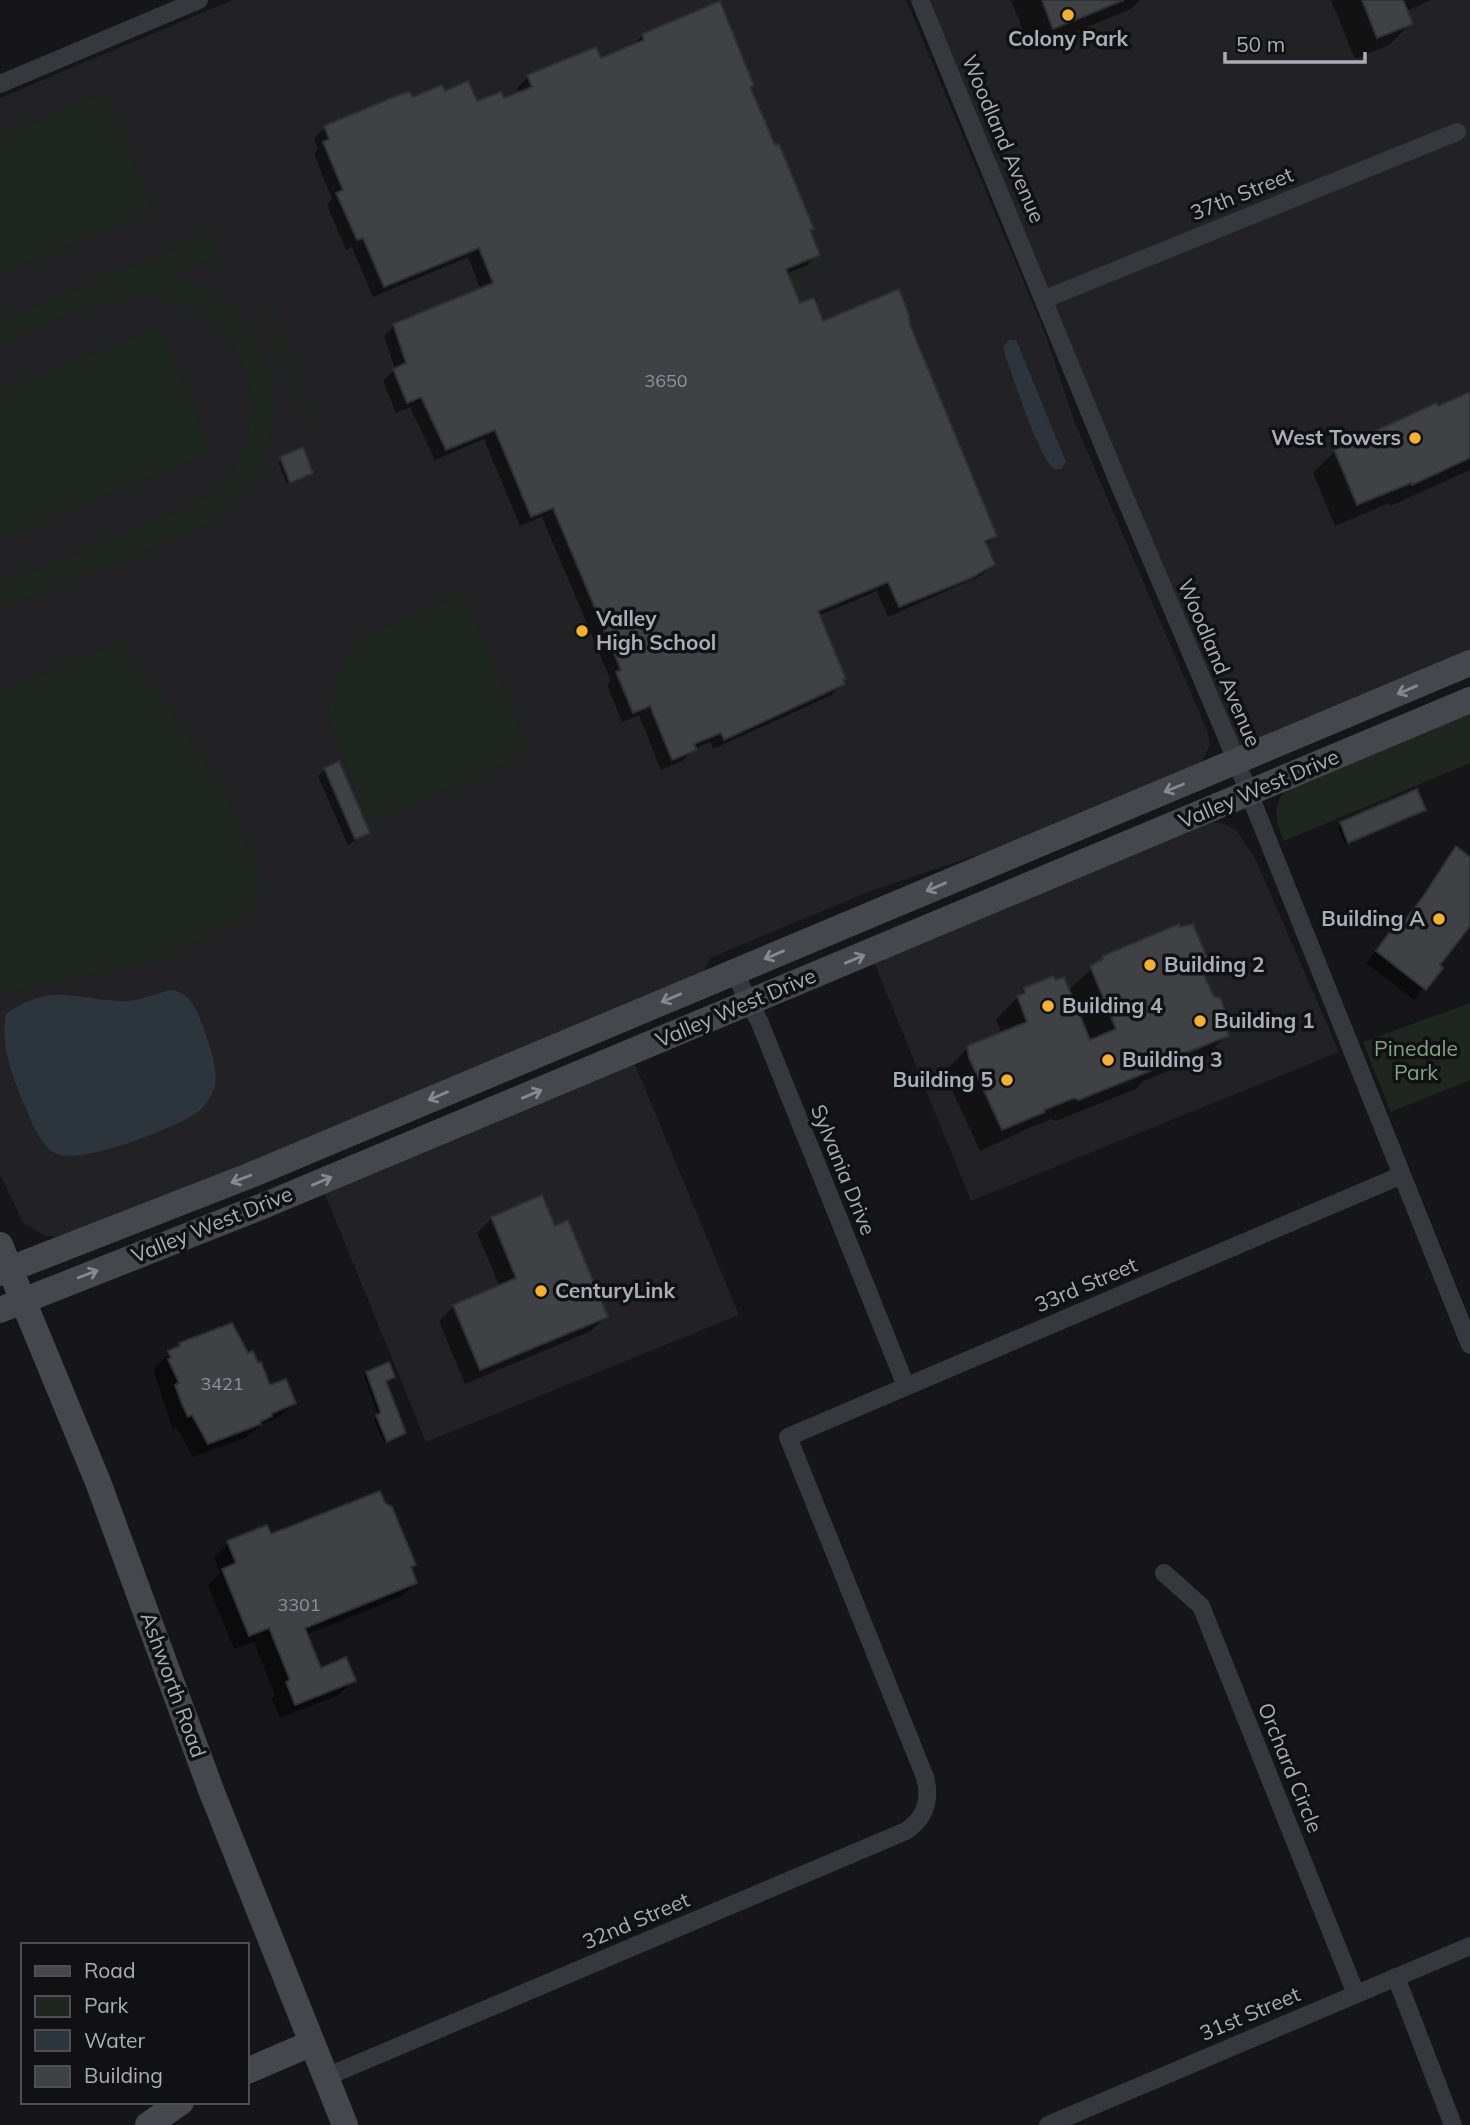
<svg xmlns="http://www.w3.org/2000/svg" width="1470" height="2125" font-family="Mulish,sans-serif">
<style>
.built{fill:#222225}
.green{fill:#1e261f}
.water{fill:#2c353c}
.shadow{fill:#0007;fill-rule:evenodd}
.building{fill:#404145;stroke:#303034;stroke-width:2}
.lines{fill:none;stroke-linecap:round;stroke-linejoin:round}
.street{stroke:#37383d;stroke-width:18}
.secondary{stroke:#45474d;stroke-width:26}
.oneway{stroke:#858993}
.poi-dot{fill:#f2b134;stroke:#111113;stroke-width:2.5}
.labels{text-anchor:middle;stroke-width:7;stroke-linejoin:round;paint-order:stroke}
.number-label{font-size:18px;fill:#8e929b}
.poi-label{font-size:21px;font-weight:bold;fill:#a8adb8;stroke:#111113;text-anchor:start}
.street-label{font-size:21px;fill:#a8adb8;stroke:#111113}
.park-label{font-size:21px;fill:#7fa381;stroke:#111113}
</style>
<rect width="100%" height="100%" fill="#161618"/>
<g class="built">
<polygon points="233,0 906,0 1045,333 1075,423 1207,730 1210,745 1201,763 1016,842 873,890 710,958 703,972 243,1165 61,1236 45,1236 23,1223 0,1174 0,98"/>
<polygon points="920,0 1470,0 1470,663 1236,762"/>
<polygon points="1210,822 1225,824 1237,831 1256,860 1339,1052 971,1201 874,962"/>
<polygon points="634,1062 739,1315 426,1442 324,1192"/>
</g>
<g class="green">
<polygon points="105,92 154,211 0,275 0,136"/>
<path d="M212 233 221 256 171 276C184 281 198 285 211 291 242 307 267 347 272 380 281 439 257 501 202 528 178 539 152 548 128 558 85 575 43 592 0 610V584L183 509C198 500 214 492 226 478 281 414 240 309 156 298 104 292 47 326 0 346V320Z"/>
<polygon points="819,255 822,262 795,273 804,294 797,297 786,269"/>
<polygon points="255,292 305,416 302,418 251,294"/>
<polygon points="273,311 323,435 319,437 269,313"/>
<polygon points="160,326 212,453 0,539 0,391"/>
<polygon points="464,593 527,742 521,758 370,822 327,720 335,678 347,655 363,636"/>
<polygon points="122,640 227,792 261,881 247,920 151,962 0,995 0,692"/>
<path d="M1470 712V763L1284 841C1276 822 1271 806 1287 789Z"/>
<polygon points="1470,1003 1470,1080 1391,1112 1363,1042"/>
</g>
<g class="water">
<path d="M1010 340H1016L1066 462 1061 469H1054C1038 456 1014 379 1005 355L1003 346Z"/>
<path d="M171 990C191 993 197 1010 203 1027 209 1044 222 1077 212 1094 209 1100 201 1111 195 1114 172 1129 79 1166 55 1153 39 1144 31 1120 24 1104 12 1075 0 1045 6 1014 51 983 70 998 117 1001 134 1003 154 994 171 990Z"/>
</g>
<g class="shadow">
<polygon points="1011,0 1140,0 1131,9 1031,50"/>
<polygon points="1331,0 1431,0 1406,11 1411,23 1389,45 1355,59"/>
<polygon points="643,35 752,85 749,89 812,228 808,232 818,254 807,265 786,274 799,306 822,323 908,326 995,536 985,546 993,564 982,575 888,617 877,591 818,616 844,679 832,695 713,749 710,742 694,749 684,760 661,770 639,715 622,722 607,685 611,681 542,517 520,526 484,439 435,460 410,407 396,413 383,381 395,369 384,336 394,326 481,290 468,257 373,297 352,247 346,250 327,205 332,199 314,154 318,149 314,138 325,128 397,98 444,93 476,104 503,100 519,94 517,88 528,77 595,49 600,60 632,46"/>
<polygon points="1470,394 1470,470 1390,506 1389,503 1335,526 1313,473 1335,451"/>
<polygon points="302,450 311,472 287,484 278,462"/>
<polygon points="325,770 368,832 348,845 318,776"/>
<polygon points="1417,792 1424,809 1421,812 1345,844 1338,827 1341,824"/>
<polygon points="1456,848 1470,859 1470,923 1414,1000 1366,963 1382,942 1395,933"/>
<path d="M1103 958 1208 963 1200 971 1227 1035 1205 1057 1143 1081 1136 1089 1056 1121 1051 1119 1027 1129 980 1151 948 1081 946 1070 968 1048 1002 1034 996 1020 1025 989 1068 991ZM1208 1042V1046L1153 1067 1152 1063Z"/>
<polygon points="492,1218 554,1228 606,1316 591,1331 465,1384 439,1321 454,1306 500,1287 477,1233"/>
<polygon points="180,1345 248,1356 269,1388 294,1403 279,1417 261,1425 245,1438 193,1457 177,1428 173,1430 155,1375 155,1367"/>
<polygon points="367,1373 393,1376 384,1382 404,1433 384,1443 374,1420 378,1416 364,1376"/>
<polygon points="270,1537 414,1565 410,1569 415,1583 401,1597 306,1635 320,1670 354,1680 339,1695 280,1718 272,1698 275,1695 254,1642 234,1649 208,1585 220,1573 214,1557 228,1543"/>
</g>
<g class="building">
<polygon points="1042,0 1124,0 1053,29"/>
<polygon points="1362,0 1403,0 1413,24 1377,38"/>
<polygon points="720,1 754,86 750,87 775,145 779,144 814,229 810,230 820,255 786,269 800,303 814,298 823,321 899,289 909,315 910,325 997,536 985,541 995,564 971,578 899,607 888,582 818,611 846,679 843,680 845,684 724,740 721,733 694,744 697,750 672,760 650,706 633,713 616,672 621,670 553,508 531,517 495,430 446,450 421,397 407,403 393,369 406,363 393,324 493,283 479,248 384,287 363,238 357,240 336,193 343,190 323,142 329,139 324,126 396,96 409,92 413,97 442,85 445,91 468,81 477,101 501,92 504,98 532,87 527,75 596,47 601,58 644,40 642,34"/>
<polygon points="1470,392 1470,458 1412,485 1411,483 1357,505 1334,450 1436,403 1438,406"/>
<polygon points="303,447 313,473 290,483 280,457"/>
<polygon points="339,761 370,833 355,839 324,768"/>
<polygon points="1417,789 1426,810 1348,843 1340,822"/>
<polygon points="1456,846 1470,857 1470,926 1440,965 1443,968 1426,990 1376,951 1392,929 1396,932 1424,895"/>
<polygon points="1179,924 1180,927 1193,924 1210,964 1201,969 1214,997 1220,998 1230,1023 1226,1028 1229,1036 1161,1062 1160,1067 1079,1100 1074,1098 1044,1110 1045,1112 1002,1130 969,1058 967,1046 1027,1022 1017,996 1025,993 1024,988 1053,976 1056,980 1064,977 1090,1040 1116,1029 1090,966 1103,959 1102,956"/>
<polygon points="542,1195 555,1226 568,1220 608,1317 480,1370 453,1305 516,1278 491,1217"/>
<polygon points="232,1323 248,1353 253,1351 258,1363 261,1362 270,1385 286,1379 296,1403 271,1414 272,1416 260,1422 261,1424 208,1444 192,1415 188,1417 182,1404 175,1385 179,1383 168,1359 171,1358 168,1351 180,1346 179,1343"/>
<polygon points="389,1362 395,1377 386,1381 406,1433 387,1442 376,1415 381,1413 366,1372"/>
<polygon points="380,1491 385,1503 392,1507 416,1565 411,1567 417,1583 305,1628 321,1668 346,1657 356,1681 295,1705 286,1682 290,1680 269,1628 249,1636 222,1569 236,1563 227,1541 267,1525 271,1534"/>
</g>
<g class="lines">
<g class="street">
<polyline points="920,0 1117,479 1227,738 1470,1345"/>
<polyline points="0,84 199,0"/>
<polyline points="1045,299 1457,132"/>
<polyline points="734,972 760,1023 906,1386"/>
<polyline points="1164,1573 1201,1606 1356,1994"/>
<polyline points="1396,1977 1453,2125"/>
<path d="M326 2077 906 1831C926 1817 931 1800 925 1777L788 1437 1402 1175"/>
<polyline points="1048,2125 1470,1946"/>
</g>
<g class="secondary">
<polyline points="0,1245 98,1482 211,1790 345,2125"/>
<polyline points="0,1273 251,1175 1470,663"/>
<polyline points="0,1310 263,1206 1470,700"/>
<polyline points="247,2071 312,2043"/>
<polyline points="148,2125 181,2102"/>
</g>
</g>
<defs><path id="oneway-shaft" d="M-6 0H5M1.5-3L5.5 0L1.5 3" fill="none" stroke-width="1.6" stroke-linecap="round" stroke-linejoin="round" transform="scale(1.75)"/></defs>
<g class="oneway">
<use href="#oneway-shaft" transform="translate(1407 690) rotate(157)"/>
<use href="#oneway-shaft" transform="translate(1174 788) rotate(158)"/>
<use href="#oneway-shaft" transform="translate(936 887) rotate(157)"/>
<use href="#oneway-shaft" transform="translate(774 955) rotate(157)"/>
<use href="#oneway-shaft" transform="translate(855 959) rotate(-23)"/>
<use href="#oneway-shaft" transform="translate(671 998) rotate(157)"/>
<use href="#oneway-shaft" transform="translate(532 1094) rotate(-23)"/>
<use href="#oneway-shaft" transform="translate(438 1096) rotate(157)"/>
<use href="#oneway-shaft" transform="translate(241 1179) rotate(159)"/>
<use href="#oneway-shaft" transform="translate(322 1181) rotate(-23)"/>
<use href="#oneway-shaft" transform="translate(88 1274) rotate(-21)"/>
</g>
<g class="poi-dot">
<circle cx="1068" cy="15" r="7"/>
<circle cx="1415" cy="438" r="7"/>
<circle cx="582" cy="631" r="7"/>
<circle cx="1439" cy="919" r="7"/>
<circle cx="1150" cy="965" r="7"/>
<circle cx="1048" cy="1006" r="7"/>
<circle cx="1200" cy="1021" r="7"/>
<circle cx="1108" cy="1060" r="7"/>
<circle cx="1007" cy="1080" r="7"/>
<circle cx="541" cy="1291" r="7"/>
</g>
<g class="labels">
<g class="number-label">
<text x="666" y="387">3650</text>
<text x="222" y="1390">3421</text>
<text x="299" y="1611">3301</text>
</g>
<g class="poi-label">
<text x="1068" y="46" text-anchor="middle">Colony Park</text>
<text x="1401" y="445" text-anchor="end">West Towers</text>
<text x="596" y="626">Valley<tspan x="596" dy="24">High School</tspan></text>
<text x="1425" y="926" text-anchor="end">Building A</text>
<text x="1164" y="972">Building 2</text>
<text x="1062" y="1013">Building 4</text>
<text x="1214" y="1028">Building 1</text>
<text x="1122" y="1067">Building 3</text>
<text x="993" y="1087" text-anchor="end">Building 5</text>
<text x="555" y="1298">CenturyLink</text>
</g>
<g class="street-label">
<text transform="translate(1003 139) rotate(67)" y="7">Woodland Avenue</text>
<text transform="translate(1242 194) rotate(-22)" y="7">37th Street</text>
<text transform="translate(1219 663) rotate(67)" y="7">Woodland Avenue</text>
<text transform="translate(1259 789) rotate(-23)" y="7">Valley West Drive</text>
<text transform="translate(736 1008) rotate(-23)" y="7">Valley West Drive</text>
<text transform="translate(843 1170) rotate(68)" y="7">Sylvania Drive</text>
<text transform="translate(212 1225) rotate(-22)" y="7">Valley West Drive</text>
<text transform="translate(1086 1285) rotate(-23)" y="7">33rd Street</text>
<text transform="translate(173 1685) rotate(70)" y="7">Ashworth Road</text>
<text transform="translate(1290 1768) rotate(68)" y="7">Orchard Circle</text>
<text transform="translate(636 1921) rotate(-23)" y="7">32nd Street</text>
<text transform="translate(1250 2014) rotate(-23)" y="7">31st Street</text>
</g>
<g class="park-label">
<text x="1416" y="1056">Pinedale<tspan x="1416" dy="24">Park</tspan></text>
</g>
</g>
<rect x="21" y="1943" width="228" height="161" fill="#111113" stroke="#4d4f55" stroke-width="2"/>
<rect x="35" y="1966" width="35" height="10" fill="#45474d" stroke="#4d4f55" stroke-width="2"/>
<text x="84" y="1978" font-size="21" fill="#a8adb8">Road</text>
<rect x="35" y="1996" width="35" height="21" fill="#1e261f" stroke="#4d4f55" stroke-width="2"/>
<text x="84" y="2013" font-size="21" fill="#a8adb8">Park</text>
<rect x="35" y="2030" width="35" height="21" fill="#2c353c" stroke="#4d4f55" stroke-width="2"/>
<text x="84" y="2048" font-size="21" fill="#a8adb8">Water</text>
<rect x="35" y="2066" width="35" height="21" fill="#404145" stroke="#4d4f55" stroke-width="2"/>
<text x="84" y="2083" font-size="21" fill="#a8adb8">Building</text>
<path d="M1225 52v10h140v-10" fill="none" stroke="#a8adb8" stroke-width="3.5"/>
<text x="1236" y="52" font-size="21" fill="#a8adb8" stroke="#111113" stroke-width="5" paint-order="stroke">50 m</text>
</svg>
